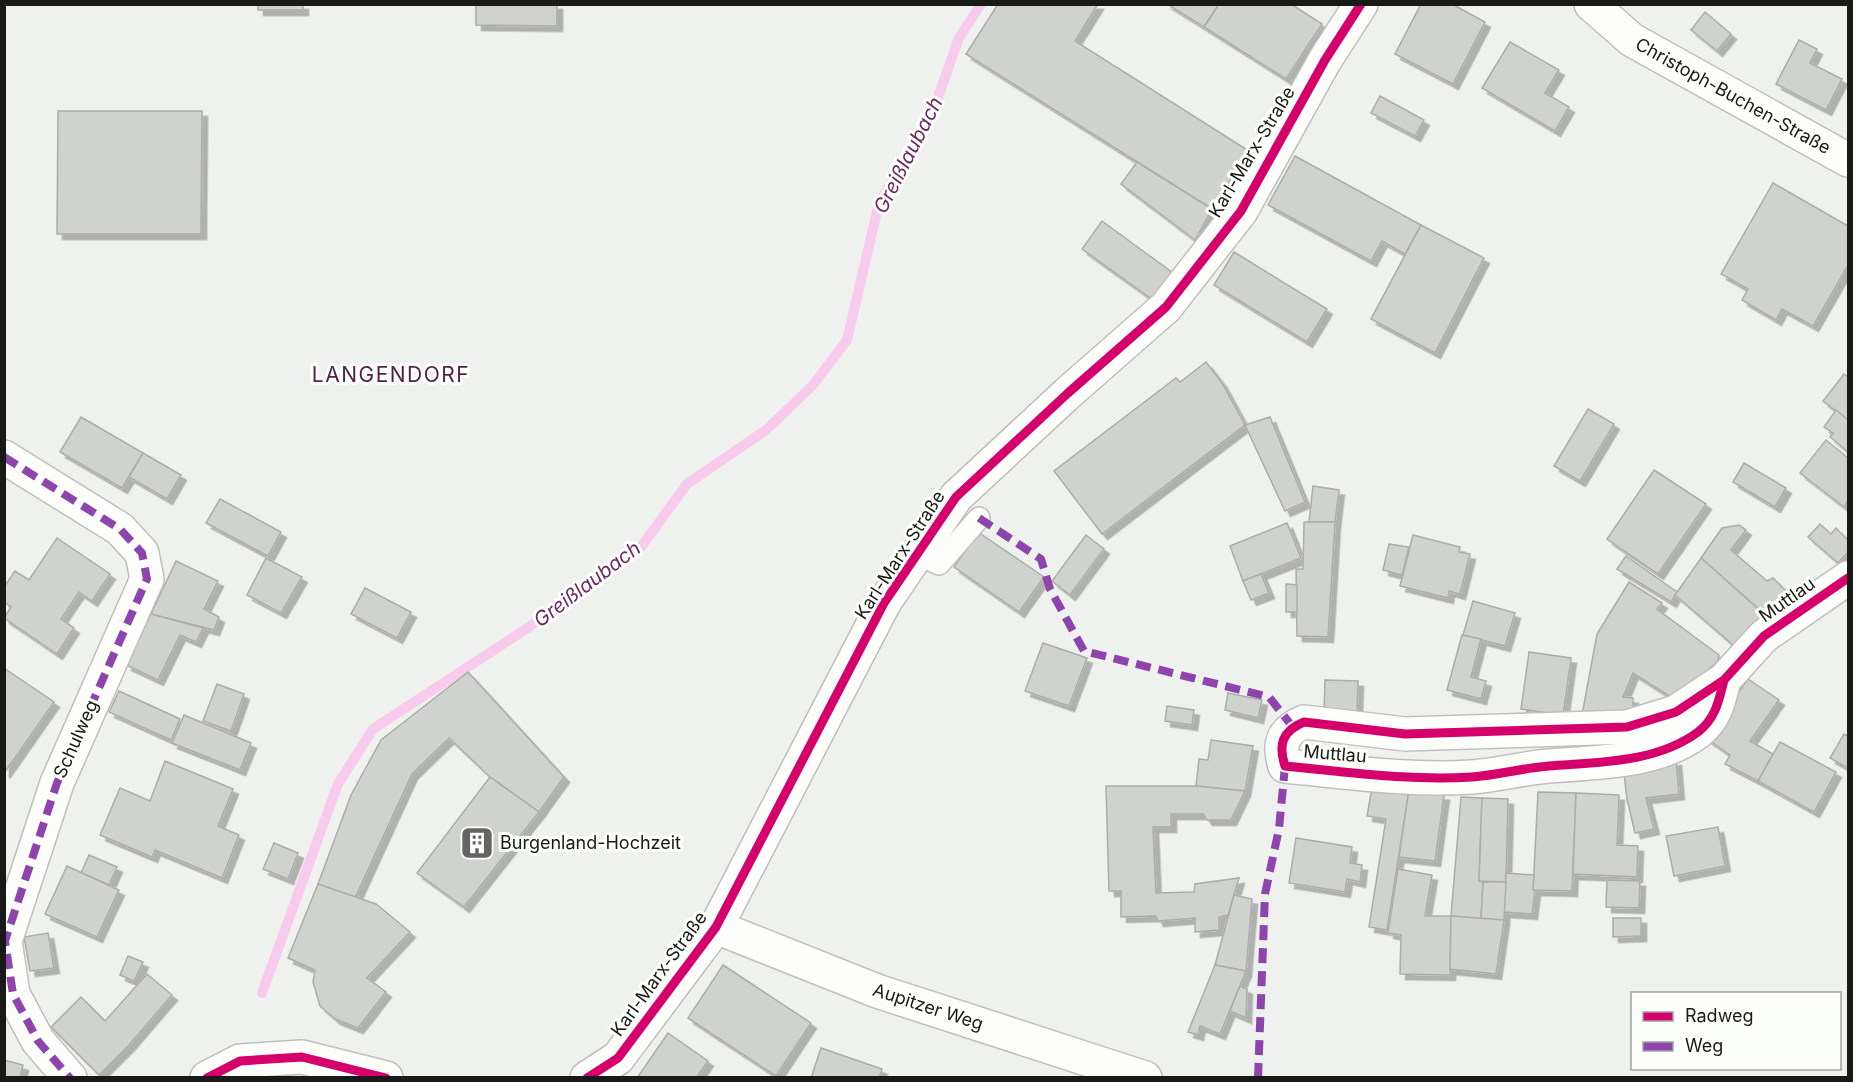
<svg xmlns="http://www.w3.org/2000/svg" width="1853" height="1082" font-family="Inter,sans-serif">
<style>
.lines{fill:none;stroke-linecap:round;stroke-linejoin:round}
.stream{stroke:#f8cbed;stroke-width:10}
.building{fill:#d0d2cf;stroke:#acadab;stroke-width:1.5;filter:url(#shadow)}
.lane-casing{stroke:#bfc0be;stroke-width:24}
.street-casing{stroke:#bfc0be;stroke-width:36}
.lane{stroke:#fdfdfc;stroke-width:21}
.street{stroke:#fdfdfc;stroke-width:33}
.quiet{stroke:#8e44ad;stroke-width:8;stroke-dasharray:15 8;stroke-linecap:butt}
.cycleway-casing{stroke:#fcfffa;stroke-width:13}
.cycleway{stroke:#d6006c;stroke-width:9}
.labels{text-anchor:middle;stroke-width:6;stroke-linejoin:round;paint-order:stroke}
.street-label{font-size:18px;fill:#191a18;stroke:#fcfffa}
.poi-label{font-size:18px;fill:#191a18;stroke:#fcfffa;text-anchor:start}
.water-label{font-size:20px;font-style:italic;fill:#6f2763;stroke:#fcfffa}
.quarter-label{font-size:21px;letter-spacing:1.5px;fill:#55204c;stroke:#fcfffa}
</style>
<defs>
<filter id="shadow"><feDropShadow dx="5.5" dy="5.5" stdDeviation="0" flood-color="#0004"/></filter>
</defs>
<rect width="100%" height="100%" fill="#eff1ee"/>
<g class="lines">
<polyline class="stream" points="262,993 338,784 373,729 529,627 641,547 687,484 766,430 813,385 847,340 879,203 932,114 959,38 981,4"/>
</g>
<g class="building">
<rect x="258" y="4" width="45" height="6"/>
<polygon points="476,4 557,4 557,26 476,25"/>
<polygon points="998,4 1098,4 1075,41 1249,151 1212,209 966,54"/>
<polygon points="1167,4 1219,4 1204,27"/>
<polygon points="1219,4 1291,4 1322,24 1286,79 1204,27"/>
<polygon points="1421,4 1452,4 1485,22 1453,84 1395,54"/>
<polygon points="1705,12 1731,34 1717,51 1691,30"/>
<polygon points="1799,40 1817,49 1810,63 1842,79 1826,110 1776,84"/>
<polygon points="1510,42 1559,70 1545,93 1569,107 1555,131 1482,88"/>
<polygon points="1380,96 1424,120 1415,136 1371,113"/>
<polygon points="58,111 202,111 201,234 57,234"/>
<polygon points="1295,156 1421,225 1405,254 1382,241 1371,261 1268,205"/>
<polygon points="1137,162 1212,209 1195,240 1121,184"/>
<polygon points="1773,183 1848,226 1848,265 1813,326 1782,309 1776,320 1742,300 1748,289 1721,274"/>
<polygon points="1102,221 1173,273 1153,300 1082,249"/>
<polygon points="1421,225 1484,258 1435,353 1371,319"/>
<polygon points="1234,252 1327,309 1307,342 1214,285"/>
<polygon points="1206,362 1222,383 1245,425 1102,534 1054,471 1176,378 1180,382"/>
<polygon points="1844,374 1848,377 1848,420 1823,401"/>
<polygon points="1588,409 1614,424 1580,481 1554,466"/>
<polygon points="1836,410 1848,420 1848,452 1830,437 1833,433 1824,427"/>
<polygon points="81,417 143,453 122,488 60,452"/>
<polygon points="1270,417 1305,502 1285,511 1245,425"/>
<polygon points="1826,440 1848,458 1848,500 1844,507 1800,473"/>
<polygon points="143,453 181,475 167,499 129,477"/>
<polygon points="1744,463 1786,488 1775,507 1733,482"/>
<polygon points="1654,470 1706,504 1658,574 1607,539"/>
<polygon points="1313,486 1339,490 1335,522 1309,522"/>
<polygon points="220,499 281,532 268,556 206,523"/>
<polygon points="1304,522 1335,522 1328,637 1297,636 1296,569 1303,569"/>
<polygon points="1287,523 1301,558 1243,581 1230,546"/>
<polygon points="1820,524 1831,534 1836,528 1848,540 1848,552 1838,563 1808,537"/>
<polygon points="1739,525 1746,530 1731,550 1767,581 1773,578 1794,599 1764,614 1701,558 1722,528"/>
<polygon points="978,532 1044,577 1019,612 954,567"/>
<polygon points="1086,535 1104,549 1070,595 1052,581"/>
<polygon points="1413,535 1460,547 1459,552 1470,554 1460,594 1449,591 1448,598 1400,586"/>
<polygon points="57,538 110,574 92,601 79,592 61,619 74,628 57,654 4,618 11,607 4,602 4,587 15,571 29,580"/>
<polygon points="1389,544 1409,547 1402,575 1383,570"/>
<polygon points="1626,556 1677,592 1671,602 1617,569"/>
<polygon points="266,558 302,577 281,613 247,595"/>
<polygon points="1701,558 1764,614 1733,645 1675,595"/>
<polygon points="176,561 218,581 204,609 219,617 214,630 151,614"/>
<polygon points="1261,574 1269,593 1251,600 1243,581"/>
<polygon points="1629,582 1662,603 1657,609 1719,655 1718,661 1674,699 1633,673 1623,697 1633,698 1633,715 1582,715 1597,634"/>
<polygon points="1286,584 1297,585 1297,612 1286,612"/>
<polygon points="365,588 411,612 397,638 351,614"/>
<polygon points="1473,601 1515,613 1505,646 1463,635"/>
<polygon points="151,614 203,628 196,642 180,635 158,680 126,665"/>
<polygon points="1462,635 1481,639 1471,677 1486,681 1481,699 1447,690"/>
<polygon points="1043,643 1087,658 1069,706 1025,691"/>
<polygon points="1529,652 1571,658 1563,715 1521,709"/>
<polygon points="4,668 54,702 5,772 4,772"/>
<polygon points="468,672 564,777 539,812 490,777 449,738 412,774 355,898 318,884 351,795 381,740"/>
<polygon points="1748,679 1779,700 1750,741 1773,754 1758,781 1725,764 1730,755 1706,738"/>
<polygon points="1325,680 1358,681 1357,713 1324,713"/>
<polygon points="217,684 244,694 231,731 203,721"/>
<polygon points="119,691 180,719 171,740 109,712"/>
<polygon points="1228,693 1262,700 1258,718 1225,710"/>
<polygon points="1167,706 1194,710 1192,725 1165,721"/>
<polygon points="184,715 251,743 240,770 172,743"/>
<polygon points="1844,734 1848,736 1848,768 1830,758"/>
<polygon points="1211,740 1253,746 1245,791 1196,786 1199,759 1208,760"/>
<polygon points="1780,742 1836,772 1814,812 1758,781"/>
<polygon points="1676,760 1679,794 1646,798 1654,829 1635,833 1627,799 1623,765"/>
<polygon points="165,761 233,789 218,826 239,835 222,878 155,850 152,857 100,835 120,788 150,801"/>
<polygon points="490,777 539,812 464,907 417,873"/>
<polygon points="1106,786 1196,786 1245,791 1231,820 1207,820 1203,814 1171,814 1171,827 1153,827 1156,893 1194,892 1195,884 1239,878 1228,915 1219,917 1219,930 1195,932 1195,918 1158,921 1156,916 1121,917 1121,891 1109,891"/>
<polygon points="1372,788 1409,790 1387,930 1369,927 1386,819 1367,816"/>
<polygon points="1409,790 1444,795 1435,861 1399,857"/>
<polygon points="1538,792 1576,793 1572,891 1533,890"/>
<polygon points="1576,793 1619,795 1617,845 1638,846 1637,877 1573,874"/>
<polygon points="1461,797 1482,798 1479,881 1483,882 1481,919 1451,916"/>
<polygon points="1482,798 1508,799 1506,882 1479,881"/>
<polygon points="1718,827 1725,866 1674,876 1666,836"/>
<polygon points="1296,838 1352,847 1350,863 1362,865 1360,882 1347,879 1345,892 1289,883"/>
<polygon points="274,843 298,853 288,879 263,869"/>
<polygon points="89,855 117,867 109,885 81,873"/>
<polygon points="67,866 119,890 97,937 45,914"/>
<polygon points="1398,869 1432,875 1425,916 1451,916 1450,975 1400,974 1401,935 1388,933"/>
<polygon points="1506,873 1534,875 1533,890 1535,890 1532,914 1504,912"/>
<polygon points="1607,880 1640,881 1639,908 1606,907"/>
<polygon points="1483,882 1506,882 1504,920 1481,919"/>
<polygon points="318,884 376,904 410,932 367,978 386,992 358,1028 335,1019 320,1006 313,982 315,970 288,958"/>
<polygon points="1234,895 1252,899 1246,971 1215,965"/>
<polygon points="1451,916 1504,920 1496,974 1450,969"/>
<polygon points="1613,918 1641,918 1641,936 1613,937"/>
<polygon points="48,933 54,968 30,971 24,937"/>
<polygon points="128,956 143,962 134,981 120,975"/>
<polygon points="723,965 811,1023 776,1076 688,1018"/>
<polygon points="1215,965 1246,971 1220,1034 1200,1026 1198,1035 1188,1032"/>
<polygon points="147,974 172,995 129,1045 99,1075 51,1027 81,997 105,1021"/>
<polygon points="1240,986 1247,989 1246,1018 1230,1011"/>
<polygon points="668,1033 708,1061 696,1078 637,1078"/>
<polygon points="821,1048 882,1069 879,1078 811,1078"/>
<polygon points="4,1060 23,1065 20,1078 4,1078"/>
</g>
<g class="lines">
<defs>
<polyline id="lane" points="917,554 939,564 979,518"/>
<g id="street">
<polyline points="1591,4 1632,40 1848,160"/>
<polyline points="4,457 120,529 142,553 147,579 57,783 5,941 13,994 38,1041 70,1078"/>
<path d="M1724 680C1719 700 1716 718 1698 732 1656 763 1599 762 1549 766 1523 768 1498 775 1472 777 1410 781 1347 772 1285 766 1278 745 1282 731 1304 722L1405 734 1627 727 1676 712 1724 680 1764 636 1848 578"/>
<polyline points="716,927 877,991 1145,1078"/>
<polyline points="207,1078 240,1061 302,1057 386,1078"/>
<polyline points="587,1078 618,1058 716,927 884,603 956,497 1068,393 1166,307 1241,211 1325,60 1361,4"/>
</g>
</defs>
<use href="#lane" class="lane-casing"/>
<use href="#street" class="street-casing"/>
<use href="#lane" class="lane"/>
<use href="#street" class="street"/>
<g class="quiet">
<polyline points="4,457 120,529 142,553 147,579 57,783 5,941 13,994 38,1041 70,1078"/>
<polyline points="979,518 1041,559 1050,589 1084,651 1269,697 1292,726"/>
<polyline points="1258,1078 1265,894 1279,829 1285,766"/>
</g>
<defs>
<g id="cycleway">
<path d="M1724 680C1719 700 1716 718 1698 732 1656 763 1599 762 1549 766 1523 768 1498 775 1472 777 1410 781 1347 772 1285 766 1278 745 1282 731 1304 722L1405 734 1627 727 1676 712 1724 680 1764 636 1848 578"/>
<polyline points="207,1078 240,1061 302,1057 386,1078"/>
<polyline points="587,1078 618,1058 716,927 884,603 956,497 1068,393 1166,307 1241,211 1325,60 1361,4"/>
</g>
</defs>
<use href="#cycleway" class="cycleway-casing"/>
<use href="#cycleway" class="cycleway"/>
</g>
<defs>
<symbol id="building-square" viewBox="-11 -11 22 22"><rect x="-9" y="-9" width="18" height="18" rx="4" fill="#646563" stroke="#fcfffa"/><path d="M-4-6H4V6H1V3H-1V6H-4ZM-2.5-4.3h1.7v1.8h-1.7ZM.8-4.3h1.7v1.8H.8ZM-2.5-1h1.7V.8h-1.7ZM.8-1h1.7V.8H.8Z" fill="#fff"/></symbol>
</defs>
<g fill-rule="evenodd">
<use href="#building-square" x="458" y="824" width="38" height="38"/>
</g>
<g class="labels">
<g class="street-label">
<text transform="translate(1733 96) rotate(29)" y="6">Christoph-Buchen-Straße</text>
<text transform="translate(1252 152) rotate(-59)" y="6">Karl-Marx-Straße</text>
<text transform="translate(900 555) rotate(-57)" y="6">Karl-Marx-Straße</text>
<text transform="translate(1787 600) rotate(-35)" y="6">Muttlau</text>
<text transform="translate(76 739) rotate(-66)" y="6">Schulweg</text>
<text transform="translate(1335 754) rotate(5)" y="6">Muttlau</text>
<text transform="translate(659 974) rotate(-54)" y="6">Karl-Marx-Straße</text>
<text transform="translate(928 1007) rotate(18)" y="6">Aupitzer Weg</text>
</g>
<g class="poi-label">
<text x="500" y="849">Burgenland-Hochzeit</text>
</g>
<g class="water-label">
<text transform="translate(908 155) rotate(-63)" y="7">Greißlaubach</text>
<text transform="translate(587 584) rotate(-37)" y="7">Greißlaubach</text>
</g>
<g class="quarter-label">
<text x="391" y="382">LANGENDORF</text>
</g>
</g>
<rect width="1853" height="1082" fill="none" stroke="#191a18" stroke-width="12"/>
<rect x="1631" y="992" width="210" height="78" fill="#fcfffa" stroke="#a1a3a0" stroke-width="1.5"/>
<rect x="1643" y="1012" width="30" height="9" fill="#d6006c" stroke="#a1a3a0" stroke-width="1.5"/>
<text x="1685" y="1022" font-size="18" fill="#191a18">Radweg</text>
<rect x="1643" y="1042" width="30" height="9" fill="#8e44ad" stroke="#a1a3a0" stroke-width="1.5"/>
<text x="1685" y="1052" font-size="18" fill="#191a18">Weg</text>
</svg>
